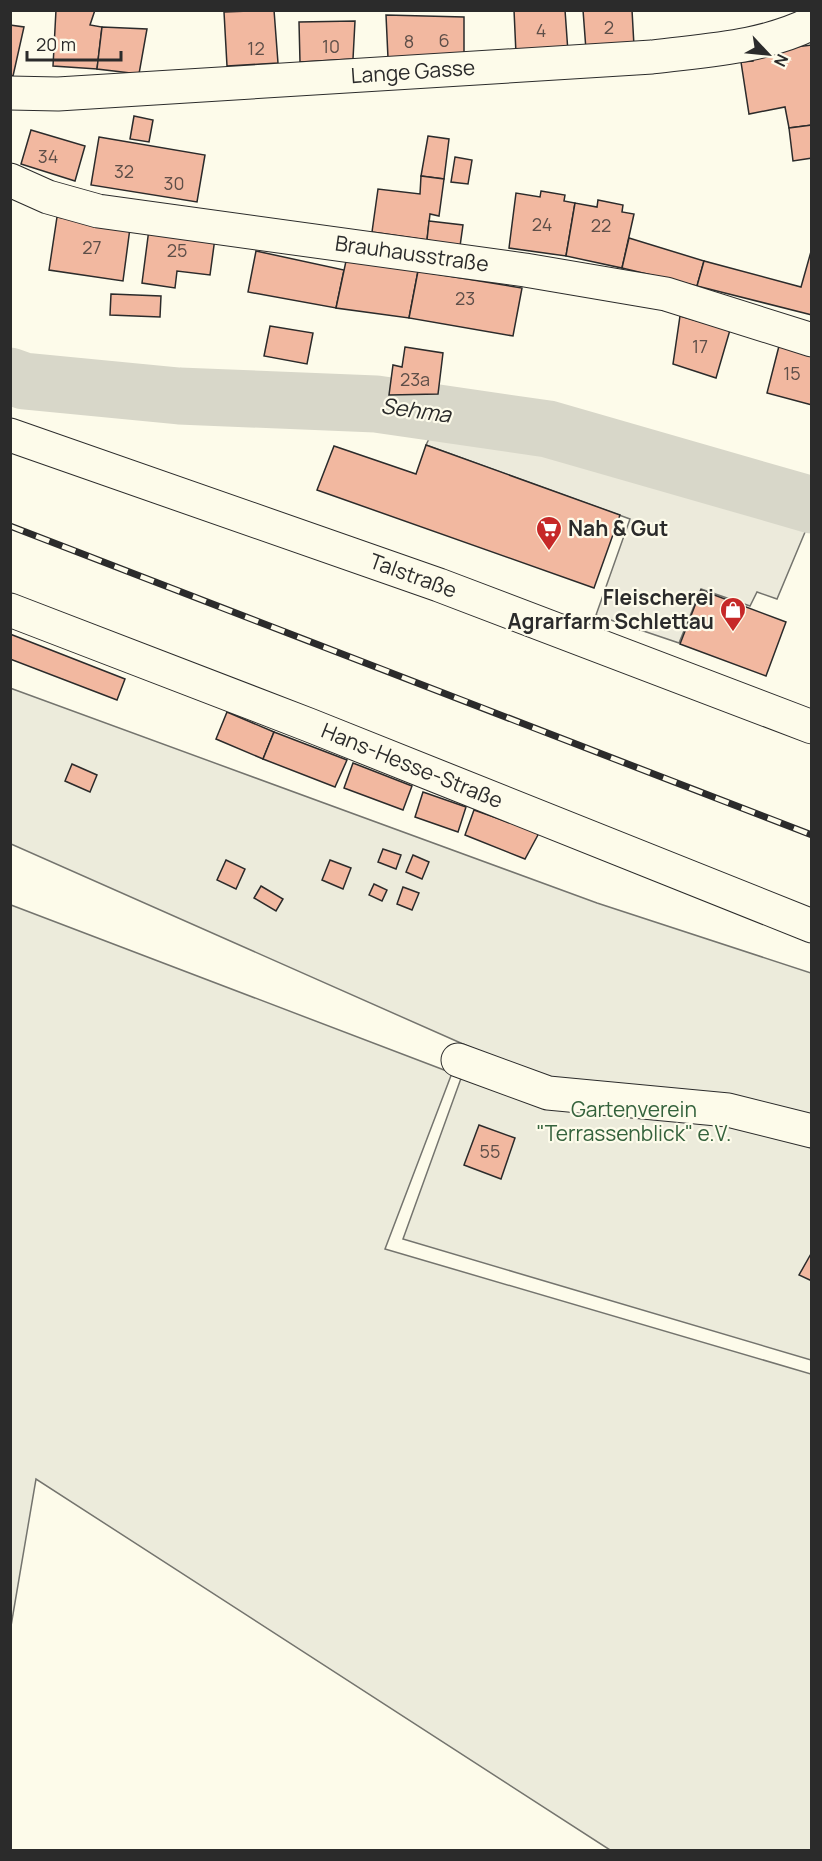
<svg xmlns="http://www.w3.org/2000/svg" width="822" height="1861" font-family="Manrope,sans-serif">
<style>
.green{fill:#ecebdb;stroke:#74746e;stroke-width:1.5}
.parking{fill:#eceadb;stroke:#74746e;stroke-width:1.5}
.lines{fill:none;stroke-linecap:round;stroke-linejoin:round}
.river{stroke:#d8d7c9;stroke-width:57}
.building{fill:#f2b8a0;stroke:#2b2b2b;stroke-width:1.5}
.minor-casing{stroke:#2b2b2b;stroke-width:35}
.major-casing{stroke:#2b2b2b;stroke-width:35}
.minor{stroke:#fdfbea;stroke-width:33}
.major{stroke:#fdfbea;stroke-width:33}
.rail-casing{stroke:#2b2b2b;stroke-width:7}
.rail{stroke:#fdfbea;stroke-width:4.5;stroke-dasharray:14;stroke-linecap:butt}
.labels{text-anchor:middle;stroke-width:4.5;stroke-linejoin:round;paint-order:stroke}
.number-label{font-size:18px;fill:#5d4e48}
.street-label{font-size:21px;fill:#2b2b2b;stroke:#fdfbea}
.poi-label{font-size:21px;font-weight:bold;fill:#2b2b2b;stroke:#fdfbea;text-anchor:start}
.park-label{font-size:21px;fill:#34623c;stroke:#fdfbea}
.water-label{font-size:22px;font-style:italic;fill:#2b2b2b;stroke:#fdfbea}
</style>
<rect width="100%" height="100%" fill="#fdfbea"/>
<g class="green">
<polygon points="10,688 597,903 811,973 811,1360 403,1239 472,1048 11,844"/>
<polygon points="11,905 452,1073 385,1249 811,1374 811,1850 610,1850 36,1479 11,1626"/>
</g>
<polygon class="parking" points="437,422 545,432 661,471 808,525 777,599 757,592 750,606 701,589 679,643 596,615 630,519 426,445"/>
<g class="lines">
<polyline class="river" points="10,376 24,381 179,396 376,404 548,429 812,505"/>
</g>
<g class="building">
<polygon points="56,10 95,10 90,25 102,27 97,69 53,66"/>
<polygon points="274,10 278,63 227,66 224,12"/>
<polygon points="514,10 565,10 568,52 516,54"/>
<polygon points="583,10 632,10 634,46 586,50"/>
<polygon points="386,15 464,17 464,56 388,58"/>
<polygon points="355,21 353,59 300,62 299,22"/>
<polygon points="10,25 24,27 13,76 10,75"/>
<polygon points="102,27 147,29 139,74 97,69"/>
<polygon points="812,45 812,125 789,128 785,107 749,114 741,62 753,61 752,52"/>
<polygon points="134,116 153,120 149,142 130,139"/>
<polygon points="812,125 812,158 793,161 789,128"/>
<polygon points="31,130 85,146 75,181 21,164"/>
<polygon points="428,136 449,139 444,179 421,176"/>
<polygon points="99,137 205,155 197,202 91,185"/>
<polygon points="455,157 472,160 468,184 451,182"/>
<polygon points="421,176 444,179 439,216 430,214 427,240 372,232 378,189 420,194"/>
<polygon points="541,191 565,195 564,201 575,203 566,256 509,248 516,193 540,197"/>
<polygon points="598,200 623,205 622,212 634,214 622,268 566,256 575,203 597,207"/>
<polygon points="57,217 130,228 123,281 49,270"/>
<polygon points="429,221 463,225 460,246 427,240"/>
<polygon points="149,229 215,238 210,275 177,271 175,288 142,283"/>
<polygon points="629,238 704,261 697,286 622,268"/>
<polygon points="812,248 812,315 697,286 704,261 801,287"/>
<polygon points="256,251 344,270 336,308 248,292"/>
<polygon points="346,261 418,271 409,318 336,308"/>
<polygon points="418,271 522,288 513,336 409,318"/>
<polygon points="111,294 161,296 160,317 110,315"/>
<polygon points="680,316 730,330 716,378 673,364"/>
<polygon points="270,326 313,333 307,364 264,356"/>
<polygon points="779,346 812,355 812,405 767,393"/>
<polygon points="405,347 443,353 438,394 389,395 393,365 402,367"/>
<polygon points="426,445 620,515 594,588 317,490 334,446 416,474"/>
<polygon points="701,590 786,622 766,676 680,644"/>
<polygon points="10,634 125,679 117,700 10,659"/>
<polygon points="227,712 274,732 263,759 216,739"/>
<polygon points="274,732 347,760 335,787 263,759"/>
<polygon points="353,763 412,786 403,810 344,788"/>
<polygon points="72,764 97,775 90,792 65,781"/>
<polygon points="423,792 466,807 458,832 415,817"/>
<polygon points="474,810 539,833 525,859 465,835"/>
<polygon points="383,849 401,855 396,869 378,862"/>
<polygon points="413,855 429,862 422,879 406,872"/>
<polygon points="226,860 245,869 236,889 217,880"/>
<polygon points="330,860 351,868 343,889 322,880"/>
<polygon points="374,884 387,890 382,901 369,895"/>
<polygon points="261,886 283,899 276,911 254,898"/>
<polygon points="403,887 419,893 412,910 397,904"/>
<polygon points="479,1125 515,1138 501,1179 464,1165"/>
<polygon points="812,1252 812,1281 799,1275"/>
</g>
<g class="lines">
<defs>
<g id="minor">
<path d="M10 93 58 94 652 57C706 50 762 48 812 23"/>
<polyline points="10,180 48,197 98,211 525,270 666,294 812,340"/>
<polyline points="10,610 309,725 812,926"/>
<polyline points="458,1060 548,1093 728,1110 812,1131"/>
</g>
<polyline id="major" points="10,435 439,585 812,727"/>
</defs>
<use href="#minor" class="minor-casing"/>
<use href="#major" class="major-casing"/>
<use href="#minor" class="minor"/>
<use href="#major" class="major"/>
<defs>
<polyline id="rail" points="10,526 812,835"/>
</defs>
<use href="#rail" class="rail-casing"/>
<use href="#rail" class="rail"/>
</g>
<defs>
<symbol id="supermarket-pin" viewBox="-11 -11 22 30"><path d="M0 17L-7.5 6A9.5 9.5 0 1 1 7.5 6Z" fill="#c62828" stroke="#fdfbea"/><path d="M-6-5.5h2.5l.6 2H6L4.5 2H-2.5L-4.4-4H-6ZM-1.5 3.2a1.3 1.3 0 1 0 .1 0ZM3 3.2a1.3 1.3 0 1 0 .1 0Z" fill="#fff"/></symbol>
<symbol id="shop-pin" viewBox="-11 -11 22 30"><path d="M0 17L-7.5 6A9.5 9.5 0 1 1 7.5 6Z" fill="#c62828" stroke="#fdfbea"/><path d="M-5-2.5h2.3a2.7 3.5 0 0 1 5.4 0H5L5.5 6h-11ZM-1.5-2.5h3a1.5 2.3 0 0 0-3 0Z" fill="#fff"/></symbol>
</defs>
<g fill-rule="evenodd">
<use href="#supermarket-pin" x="534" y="514" width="30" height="40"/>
<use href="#shop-pin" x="718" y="595" width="30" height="40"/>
</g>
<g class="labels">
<g class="number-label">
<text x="609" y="34">2</text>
<text x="541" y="37">4</text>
<text x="444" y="47">6</text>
<text x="409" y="48">8</text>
<text x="331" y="53">10</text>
<text x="256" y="55">12</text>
<text x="48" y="163">34</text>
<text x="124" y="178">32</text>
<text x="174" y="190">30</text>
<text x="542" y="231">24</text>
<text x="601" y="232">22</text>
<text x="92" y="254">27</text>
<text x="177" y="257">25</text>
<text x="465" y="305">23</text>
<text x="700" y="353">17</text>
<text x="792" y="380">15</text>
<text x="415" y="386">23a</text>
<text x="490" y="1158">55</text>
</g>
<g class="street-label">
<text transform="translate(413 72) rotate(-4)" y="7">Lange Gasse</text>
<text transform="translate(412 254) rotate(8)" y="7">Brauhausstraße</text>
<text transform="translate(413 576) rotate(20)" y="7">Talstraße</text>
<text transform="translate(412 766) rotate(22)" y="7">Hans-Hesse-Straße</text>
</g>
<g class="poi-label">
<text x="568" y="536">Nah &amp; Gut</text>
<text x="714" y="605" text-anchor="end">Fleischerei<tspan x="714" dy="24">Agrarfarm Schlettau</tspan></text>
</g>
<g class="park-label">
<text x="634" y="1117">Gartenverein<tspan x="634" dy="24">"Terrassenblick" e.V.</tspan></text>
</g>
<g class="water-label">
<text transform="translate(416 410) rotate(8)" y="8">Sehma</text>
</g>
</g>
<rect width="822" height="1861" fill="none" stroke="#2b2b2b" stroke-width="24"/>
<g transform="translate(768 54) rotate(116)" stroke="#fdfbea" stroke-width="4.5" paint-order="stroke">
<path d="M0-4.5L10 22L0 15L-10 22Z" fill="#2b2b2b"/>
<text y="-9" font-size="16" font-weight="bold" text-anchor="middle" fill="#2b2b2b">N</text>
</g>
<path d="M27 51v9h94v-9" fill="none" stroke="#2b2b2b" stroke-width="3"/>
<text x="36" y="51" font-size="18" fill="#2b2b2b" stroke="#fdfbea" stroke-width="4.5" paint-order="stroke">20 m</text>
</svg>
